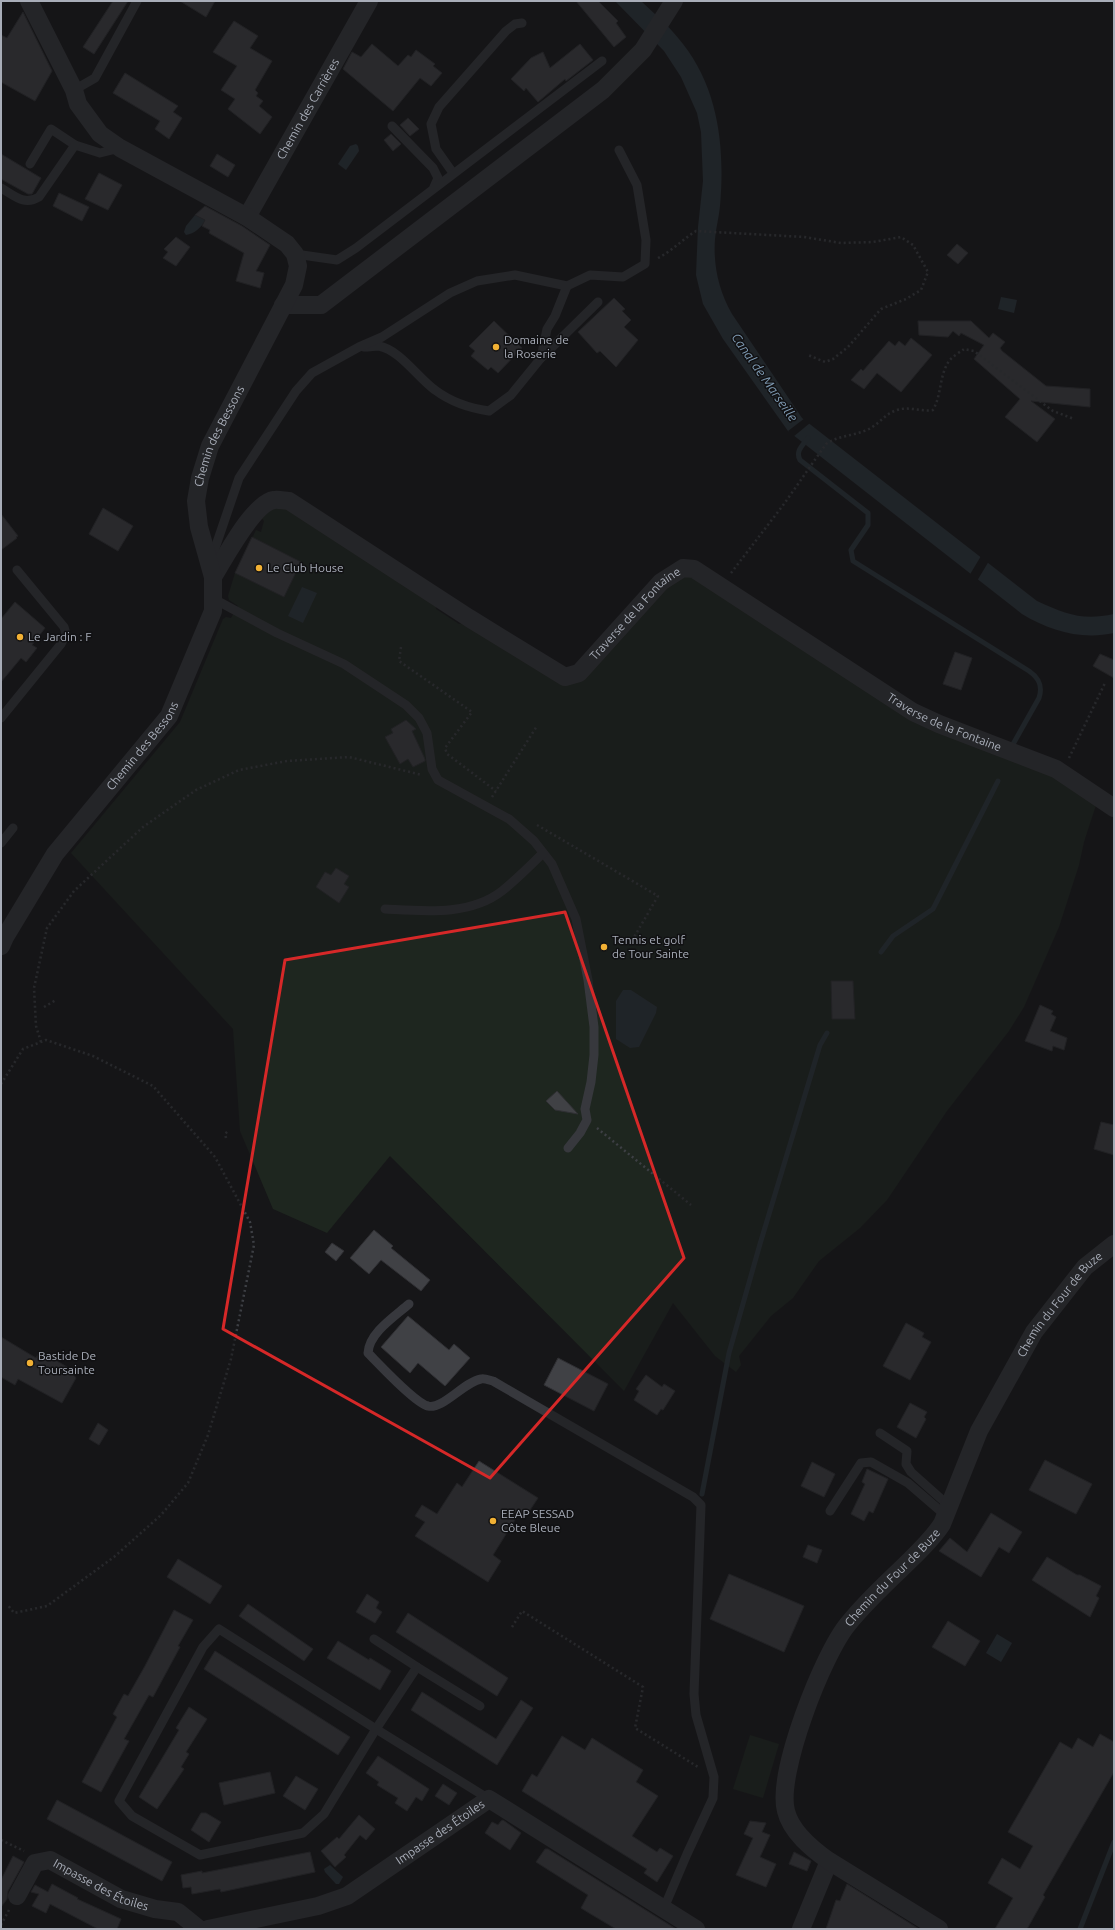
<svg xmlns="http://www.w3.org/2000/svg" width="1115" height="1930" font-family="Ubuntu,sans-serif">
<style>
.green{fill:#1e261f}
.water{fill:#2c353c}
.pier{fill:#161618}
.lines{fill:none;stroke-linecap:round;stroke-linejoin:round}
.stream{stroke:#2c353c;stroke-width:5}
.building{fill:#404145;stroke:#303034}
.path{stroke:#3d3f44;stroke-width:2.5;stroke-dasharray:2 3;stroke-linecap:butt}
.service{stroke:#37383d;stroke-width:9}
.minor{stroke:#37383d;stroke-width:18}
.marked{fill:none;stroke:#d62828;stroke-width:3;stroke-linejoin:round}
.poi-dot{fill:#f2b134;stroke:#111113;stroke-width:1.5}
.labels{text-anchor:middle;stroke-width:3;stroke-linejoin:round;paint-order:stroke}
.street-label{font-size:12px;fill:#a8adb8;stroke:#111113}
.poi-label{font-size:12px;fill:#a8adb8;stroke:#111113;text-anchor:start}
.water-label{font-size:13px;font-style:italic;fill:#7f9bb3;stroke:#111113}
</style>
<rect width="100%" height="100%" fill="#161618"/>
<g class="green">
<polygon points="289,504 435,601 436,609 459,624 470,621 570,683 662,587 692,574 913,715 1049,769 1097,802 1084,842 1079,865 1059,927 1024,1007 1009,1031 947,1111 887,1200 860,1228 819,1261 793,1298 771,1316 739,1356 741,1365 736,1372 715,1356 673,1303 624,1391 390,1156 327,1233 273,1209 240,1131 233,1029 71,853 180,722 223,619 226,617 231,618 238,606 229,600 228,596 235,573 256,530 261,532 264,521 260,516 264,511"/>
<polygon points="750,1735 779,1744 763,1798 733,1789"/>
</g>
<g class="water">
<path d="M615 1H641C656 15 671 28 683 44 719 90 725 149 720 206 719 217 716 227 715 239 713 266 719 291 732 314L802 418 1037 601C1066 614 1082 621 1114 614V633C1081 640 1050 631 1022 614L788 431 723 339 703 304 696 275 698 227 703 181 701 132 697 113 681 77 664 51Z"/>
<polygon points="356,144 358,146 359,151 346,170 338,164 350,146"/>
<path d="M195 215 205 220C202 227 194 234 186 235L184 232 186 226Z"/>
<polygon points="1001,297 1017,300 1014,313 998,309"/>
<polygon points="302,587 317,593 303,623 288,616"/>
<polygon points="623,990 631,990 657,1007 656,1013 639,1047 630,1048 616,1039 616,1001"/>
<polygon points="997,1634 1012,1643 1001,1662 986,1653"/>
<polygon points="330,1865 343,1877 339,1884 336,1884 325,1872 324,1869"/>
</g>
<g class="pier">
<polygon points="805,418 810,423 793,437 788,431"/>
<polygon points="981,556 989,561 977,581 969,576"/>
</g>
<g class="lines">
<g class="stream">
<path d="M808 438C803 445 795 451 800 460L868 513V525L851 550 853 561 1029 671C1039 678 1043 686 1039 698L1012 746"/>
<polyline points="881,952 893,936 933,909 998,781"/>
<polyline points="702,1494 729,1353 760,1244 820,1045 827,1033"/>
<polyline points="1080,1929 1114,1842"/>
</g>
</g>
<g class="building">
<polygon points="113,1 128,1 94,54 83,47"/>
<polygon points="180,1 215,1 206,17"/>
<polygon points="576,1 598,1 618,21 616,23 626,37 614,47"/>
<polygon points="23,12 52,71 35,101 1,82 1,35 7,38"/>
<polygon points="234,21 258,36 250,48 272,61 255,90 258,93 256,96 263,101 259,106 272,117 260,134 228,109 235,99 221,90 237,66 213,52"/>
<polygon points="372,44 398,66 408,55 411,57 416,50 435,64 433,66 442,73 431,86 420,78 393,111 343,69 352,52 361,57"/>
<polygon points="580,44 593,60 566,81 565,79 538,102 526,88 524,91 511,79 531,58 543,52 550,68"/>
<polygon points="125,73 178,106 173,112 182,118 169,139 155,129 160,121 113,93"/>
<polygon points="408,118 419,129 410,136 400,125"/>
<polygon points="391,134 401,144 393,151 384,140"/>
<polygon points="1,154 41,178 32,194 28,194 1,179"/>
<polygon points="217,154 235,165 228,177 210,166"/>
<polygon points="99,173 122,185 108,210 85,199"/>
<polygon points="59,193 89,207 82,221 53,206"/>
<polygon points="205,206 242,226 270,245 256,271 264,273 260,288 236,281 244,253 209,233 210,230 202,226 205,220 195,215"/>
<polygon points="176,237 190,247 176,266 163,258 168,252 164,249"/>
<polygon points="957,244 968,253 958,264 947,255"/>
<polygon points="614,298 625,309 622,311 631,320 624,327 638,340 616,367 600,351 597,353 578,332"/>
<polygon points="494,321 522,348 498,373 491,367 488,370 471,356 475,351 469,346"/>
<polygon points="918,321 971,321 989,338 993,333 1005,342 1000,348 1002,351 1046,386 1090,389 1090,407 1031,401 1055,419 1037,442 1005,417 1020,399 974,359 984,345 961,333 959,336 953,331 948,337 919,335"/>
<polygon points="911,338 932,355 901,392 877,373 864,389 851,380 861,369 863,371 889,341 895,346 899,341 905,346"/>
<polygon points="103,508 133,526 118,551 89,534"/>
<polygon points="1,514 18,536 16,537 17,538 1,550"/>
<polygon points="252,537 301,562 284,597 235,573"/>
<polygon points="15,602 45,628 32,645 37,648 26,662 21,658 1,682 1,619"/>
<polygon points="955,652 972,658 961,690 943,684"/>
<polygon points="1100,654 1114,660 1114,678 1093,666"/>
<polygon points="406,720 416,729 412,731 425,759 425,761 413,767 408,759 400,764 385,737 393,733 391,729"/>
<polygon points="336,868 349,876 344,884 349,887 339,903 316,887 325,872 331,875"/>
<polygon points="831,981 853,981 855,1019 832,1019"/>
<polygon points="1040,1005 1053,1011 1051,1014 1056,1017 1050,1031 1067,1038 1064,1050 1053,1046 1052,1051 1025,1041"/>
<polygon points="557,1091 578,1114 555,1110 546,1101"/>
<polygon points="1101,1122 1114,1125 1114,1155 1094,1149"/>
<polygon points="374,1230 393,1246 391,1248 430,1280 421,1291 381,1260 369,1274 350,1258"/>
<polygon points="332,1243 344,1251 336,1261 325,1252"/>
<polygon points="408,1316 449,1350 454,1344 470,1358 445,1386 418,1363 410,1373 381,1347"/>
<polygon points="906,1323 924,1333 922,1337 931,1342 910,1380 883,1366"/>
<polygon points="1,1337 36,1358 40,1351 67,1367 76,1378 62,1403 18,1379 15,1385 1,1377"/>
<polygon points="558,1358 608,1384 594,1411 544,1385"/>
<polygon points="646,1375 662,1387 664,1384 675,1391 663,1410 661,1409 657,1415 634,1400 639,1391 636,1389"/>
<polygon points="910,1403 927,1412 924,1417 926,1419 916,1438 897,1427"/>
<polygon points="98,1423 108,1430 99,1445 89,1439"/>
<polygon points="1045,1460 1092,1484 1076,1514 1029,1490"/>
<polygon points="479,1461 538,1498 524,1519 518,1515 493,1555 501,1561 488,1582 415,1536 425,1522 415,1516 422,1505 437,1514 457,1483 462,1487"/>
<polygon points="812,1462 835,1474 824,1497 801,1486"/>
<polygon points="867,1469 888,1479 873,1513 869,1511 864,1521 851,1514 865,1484 862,1482"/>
<polygon points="991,1513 1022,1532 1009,1553 999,1547 981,1577 939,1551 950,1538 967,1552"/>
<polygon points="808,1545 822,1550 817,1563 803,1557"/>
<polygon points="1047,1557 1077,1575 1080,1575 1101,1586 1096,1596 1099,1598 1090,1617 1032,1580"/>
<polygon points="178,1559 222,1586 210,1604 167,1577"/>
<polygon points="729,1574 804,1606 784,1652 710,1619"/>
<polygon points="367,1594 379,1602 376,1608 382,1612 375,1623 356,1612"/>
<polygon points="248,1604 313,1649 304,1661 239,1616"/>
<polygon points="174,1610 193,1620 178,1646 180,1647 153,1697 149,1695 124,1739 129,1741 101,1792 82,1782 117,1717 113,1714 124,1694 128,1696 145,1666"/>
<polygon points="408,1613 508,1678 497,1696 396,1632"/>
<polygon points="948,1621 980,1641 965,1666 932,1647"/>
<polygon points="338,1641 369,1660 370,1658 391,1671 380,1690 327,1658"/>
<polygon points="215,1651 350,1737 338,1755 204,1669"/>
<polygon points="422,1692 496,1739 521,1700 533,1708 497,1765 411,1710"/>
<polygon points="189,1707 207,1719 186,1752 189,1754 181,1767 184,1769 157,1809 139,1797 179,1730 176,1728"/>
<polygon points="1100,1734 1114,1742 1114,1772 1043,1895 1045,1897 1027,1929 995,1929 1013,1898 988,1883 1002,1858 1020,1869 1033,1846 1008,1832 1060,1742 1072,1749 1078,1738 1093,1747"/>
<polygon points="562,1736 585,1750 592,1738 643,1770 636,1782 658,1796 632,1836 657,1852 660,1848 673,1856 657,1882 644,1873 647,1869 522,1791 532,1774 537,1777"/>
<polygon points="378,1756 429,1789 422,1801 416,1797 407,1811 395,1803 398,1798 377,1785 379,1782 366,1773"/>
<polygon points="270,1772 275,1793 224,1805 219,1783"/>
<polygon points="296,1776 318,1789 305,1810 283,1796"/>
<polygon points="443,1784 457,1793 449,1805 435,1796"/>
<polygon points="57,1800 172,1862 162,1881 47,1819"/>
<polygon points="201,1813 206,1813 221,1822 209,1842 191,1830"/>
<polygon points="359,1815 375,1829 366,1840 360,1835 344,1855 346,1857 335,1867 321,1851 337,1837 339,1839"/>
<polygon points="503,1820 521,1833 510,1850 485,1833 492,1822 498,1825 501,1821"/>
<polygon points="750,1821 766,1823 762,1832 770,1835 760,1857 776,1864 766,1887 736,1875 753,1838 744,1834"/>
<polygon points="545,1849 548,1849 676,1929 616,1929 589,1913 581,1908 588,1895 536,1862"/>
<polygon points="310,1852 315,1872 221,1892 220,1889 192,1894 191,1887 183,1888 181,1875 202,1871 202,1873"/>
<polygon points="794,1852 811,1861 807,1871 789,1864"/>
<polygon points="13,1856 24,1862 8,1891 7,1899 1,1907 1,1880"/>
<polygon points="52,1884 78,1898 77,1899 121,1919 117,1929 98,1929 50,1904 46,1913 32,1906 39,1894 31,1892 35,1885 48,1892"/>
<polygon points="847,1884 919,1929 826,1929 836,1900 840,1901"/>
</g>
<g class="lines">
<g class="path">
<path d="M658 258C672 251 683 239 696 231L804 237 841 243 873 242 901 237 913 245 928 272 921 290 906 299 881 309 848 347 833 359 825 362 808 355"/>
<path d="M731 573 784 504 826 444C839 435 855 436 869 429 879 424 886 413 897 410 909 406 921 412 933 410 942 394 939 376 949 361 953 356 960 352 964 349L974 351 1053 411 1074 419"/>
<polyline points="401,647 399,661 472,712 445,748 447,754 496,791"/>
<polyline points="1069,758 1105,683"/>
<polyline points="492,797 537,726"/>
<polyline points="537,825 658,896 633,939"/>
<polyline points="44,1007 56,1000"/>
<polyline points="41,1042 36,1026 34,988 47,928 74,891 143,827 196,790 239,770 287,761 349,757 422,775"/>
<polyline points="1,1084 23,1049 46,1040 93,1056 153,1086 215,1157 250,1222 254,1245 231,1359 208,1435 188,1483 161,1515 114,1557 47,1606 14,1613 7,1604"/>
<polyline points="597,1128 691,1205"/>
<polyline points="226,1138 225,1134 229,1130"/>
<polyline points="512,1627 522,1611 643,1687 635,1728 698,1767"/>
<polyline points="1,1840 24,1851"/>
<polyline points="1,1925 9,1910"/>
</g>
<g class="service">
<polyline points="74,90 95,78 137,1"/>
<polyline points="392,126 433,168 438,178 434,187"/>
<polyline points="30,164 51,129 75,145 100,153 120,148"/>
<polyline points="453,173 436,149 431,124 439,107 506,31 515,24 522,23"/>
<path d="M1 188C15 196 24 206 39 197L75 145"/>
<polyline points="295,254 337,260 356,248 602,61"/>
<path d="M364 347C369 347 375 346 379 346 400 350 418 378 435 390 451 402 468 408 489 411L511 395 541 358 598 302"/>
<polyline points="541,358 547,329 555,316 567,286"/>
<polyline points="211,560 239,478 296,391 312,373 359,347 382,337 450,293 477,281 515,275 567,286 590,275 623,277 645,264 646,240 637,185 619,150"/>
<polyline points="214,599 277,633 344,664 406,705 419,718 427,733 432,769 438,780 509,819 534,841 552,864 576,919 588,980 594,1027 594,1055 591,1082 585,1109 587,1120 580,1133 568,1148"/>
<polyline points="1,718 61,644 66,634 64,627 17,570"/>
<polyline points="1,843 13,828"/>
<path d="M385 909C424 911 470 916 502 891 517 879 530 866 543 853"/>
<path d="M409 1304C394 1317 369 1333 368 1353 379 1364 415 1403 428 1406 442 1410 464 1382 481 1379 484 1378 489 1380 493 1381L693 1497 701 1505 694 1694 696 1715 714 1777 713 1798 687 1854 664 1908"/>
<polyline points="880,1433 907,1451 906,1464 911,1472 948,1505"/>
<polyline points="830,1511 861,1463 871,1462 908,1483 944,1514"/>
<polygon points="219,1629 376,1729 324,1814 303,1833 200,1855 132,1816 119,1801 203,1647"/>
<polyline points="374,1639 417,1667 376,1729 489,1799"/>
<polyline points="417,1667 480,1706"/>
</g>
<g class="minor">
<path id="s1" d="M247 217 369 1"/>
<polyline points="283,305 321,305 603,90 643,50 674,1"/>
<path id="s2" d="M213 577C225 558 253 503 274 500 278 499 285 501 289 501L469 618 565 677 579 673 661 582 683 568 694 569 913 712 939 724 1056 769 1114 808"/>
<path id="s3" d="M1 946 5 937 55 854 169 716 213 611V577L199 527 196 501 200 478 210 446 294 285 298 266 295 254 287 244 247 217 120 148 100 134 78 104 74 90 29 1"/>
<path id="s4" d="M17 1896 35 1863 50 1860 121 1899 155 1909 178 1912 199 1929"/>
<path id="s5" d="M208 1929 318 1906 347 1896 489 1799 696 1929"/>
<polyline points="801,1929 829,1861"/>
<path id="s6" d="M939 1929 829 1861C812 1849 791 1832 786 1811 776 1774 823 1654 848 1624 864 1604 883 1586 901 1569 916 1554 931 1541 942 1524L979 1431 1034 1332 1085 1267 1114 1244"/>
</g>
</g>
<path d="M0 0H1115V1930H0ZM565 912 684 1258 490 1478 223 1329 285 960Z" fill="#161618" fill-opacity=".55" fill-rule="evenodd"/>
<path class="marked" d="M565 912 684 1258 490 1478 223 1329 285 960Z"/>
<g class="poi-dot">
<circle cx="496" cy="347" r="4"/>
<circle cx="259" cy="568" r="4"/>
<circle cx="20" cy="637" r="4"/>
<circle cx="604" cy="947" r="4"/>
<circle cx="30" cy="1363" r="4"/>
<circle cx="493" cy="1521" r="4"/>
</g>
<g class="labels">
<g class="street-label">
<text dy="4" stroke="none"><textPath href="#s1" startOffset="124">Chemin des Carrières</textPath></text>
<text dy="4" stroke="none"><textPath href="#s3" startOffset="581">Chemin des Bessons</textPath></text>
<text dy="4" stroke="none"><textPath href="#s2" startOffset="539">Traverse de la Fontaine</textPath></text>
<text dy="4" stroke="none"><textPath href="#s2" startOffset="911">Traverse de la Fontaine</textPath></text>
<text dy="4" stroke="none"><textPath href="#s3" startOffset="246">Chemin des Bessons</textPath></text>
<text dy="4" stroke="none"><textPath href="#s6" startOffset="785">Chemin du Four de Buze</textPath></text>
<text dy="4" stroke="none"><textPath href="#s6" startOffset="461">Chemin du Four de Buze</textPath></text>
<text dy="4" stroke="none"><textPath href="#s5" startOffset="256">Impasse des Étoiles</textPath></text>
<text dy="4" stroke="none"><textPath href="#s4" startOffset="110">Impasse des Étoiles</textPath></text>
</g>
<g class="poi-label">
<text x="504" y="344">Domaine de<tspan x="504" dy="14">la Roserie</tspan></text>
<text x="267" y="572">Le Club House</text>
<text x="28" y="641">Le Jardin : F</text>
<text x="612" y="944">Tennis et golf<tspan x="612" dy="14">de Tour Sainte</tspan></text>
<text x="38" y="1360">Bastide De<tspan x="38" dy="14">Toursainte</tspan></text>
<text x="501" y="1518">EEAP SESSAD<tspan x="501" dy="14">Côte Bleue</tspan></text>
</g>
<g class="water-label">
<text transform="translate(765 377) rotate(55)" y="5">Canal de Marseille</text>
</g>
</g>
<rect width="1115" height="1930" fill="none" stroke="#a8adb8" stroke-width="4"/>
</svg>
